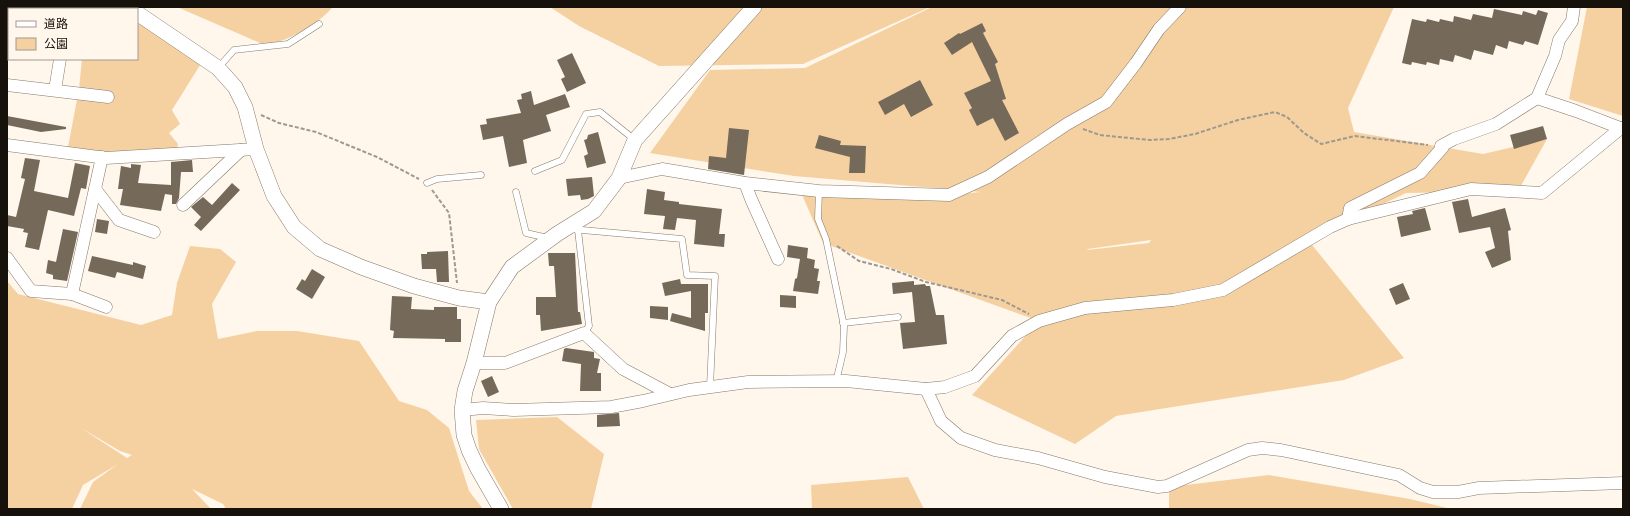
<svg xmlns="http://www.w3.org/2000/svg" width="1630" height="516" font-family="Lato,'Noto Sans JP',sans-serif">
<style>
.green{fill:#f5d1a2;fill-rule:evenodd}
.building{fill:#75695a}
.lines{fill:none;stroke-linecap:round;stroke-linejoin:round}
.service-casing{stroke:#857969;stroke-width:7}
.minor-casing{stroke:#857969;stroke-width:13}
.tertiary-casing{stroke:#857969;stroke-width:16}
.path{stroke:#9f9890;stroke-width:2;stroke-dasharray:4 2;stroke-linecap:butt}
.service{stroke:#fff;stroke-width:6}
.minor{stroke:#fff;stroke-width:12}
.tertiary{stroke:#fff;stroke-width:15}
</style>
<rect width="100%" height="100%" fill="#fff6ec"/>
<g class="green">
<polygon points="88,7 118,7 121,9 88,9"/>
<path d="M177 7H333C315 27 293 37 267 46Z"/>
<polygon points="550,7 930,7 803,64 659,66 579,26"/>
<path d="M932 7H1394L1348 108 1354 132 1483 154 1547 139 1518 191 1406 193 1308 240 1404 358 1344 380 1116 416 1075 444 972 395 1039 321 823 243 800 190 949 195 981 192 794 176 650 153 710 70 805 68ZM1151 240 1149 243 1087 250 1088 249Z"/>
<polygon points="1587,7 1623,7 1623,116 1569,99"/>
<polygon points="137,20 202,62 172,110 180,124 169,133 178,144 177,149 112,157 68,147 79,89 82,59 137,59"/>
<path d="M190 246 220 249 236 262 212 304 218 339 257 331H297L359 341 399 401 427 410 449 428 469 491 483 509H226L223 504 192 489 211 509H80L93 482 118 464 83 485 72 509H7V281L18 294 141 325 172 315 177 283ZM81 428 120 451 132 455 127 458Z"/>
<polygon points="557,417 604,454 591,509 513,509 479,449 476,420"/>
<polygon points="1269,475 1410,499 1451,509 1169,509 1169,487"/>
<polygon points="908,477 924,509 812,509 811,485"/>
</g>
<g class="building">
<polygon points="1494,9 1522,15 1523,11 1536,15 1538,10 1548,13 1538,45 1525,41 1523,45 1509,41 1507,49 1496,45 1493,55 1474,50 1471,60 1455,55 1453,62 1440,59 1439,65 1427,62 1426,65 1412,62 1411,65 1402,63 1412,19 1426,22 1427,19 1439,22 1440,19 1453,22 1454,16 1471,20 1473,14 1492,18"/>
<polygon points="982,23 986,31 983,33 998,62 995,64 1006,99 1002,100 1019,133 1005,141 993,118 977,126 969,110 972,108 964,93 991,81 972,42 952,55 944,43 959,33 960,34"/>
<polygon points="572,53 586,83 567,92 561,79 565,77 557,60"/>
<polygon points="920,80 933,105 911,117 904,104 885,115 878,102"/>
<polygon points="531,91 534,105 565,94 570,107 546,115 551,131 523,140 527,163 509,167 503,136 483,140 480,125 487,124 486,119 521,113 517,100 522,99 521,94"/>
<polygon points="7,116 66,127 66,129 41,132 7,125"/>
<polygon points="1543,126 1547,139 1514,149 1510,135"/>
<polygon points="729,128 749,130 744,175 708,169 709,156 726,158"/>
<polygon points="598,132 606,163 587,168 584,156 588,154 584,140 587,139 588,135"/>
<polygon points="819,135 841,141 840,145 866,146 865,173 849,173 850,157 815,148"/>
<polygon points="25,158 40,160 34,191 68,198 75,163 90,166 86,189 81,188 74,216 48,210 39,250 25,247 28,233 23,232 24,229 7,226 7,215 16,217 25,179 21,178"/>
<polygon points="192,160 193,172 181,172 179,198 176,204 172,204 172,195 165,194 161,211 120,205 123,189 118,189 121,166 131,168 131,164 141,165 138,183 171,185 171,162"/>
<polygon points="592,177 594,196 588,199 581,200 580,195 568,196 566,179"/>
<polygon points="232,183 240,190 201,231 194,225 201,217 191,207 203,197 212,205"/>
<polygon points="647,189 665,192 664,200 679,202 679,204 722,209 719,234 725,234 724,247 694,244 696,220 677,218 675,230 663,229 665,216 644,214"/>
<polygon points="1468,199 1472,217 1505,208 1511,230 1508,231 1511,260 1492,268 1485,252 1495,248 1490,227 1459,233 1452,202"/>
<polygon points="1425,208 1431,230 1401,237 1397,217 1413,214 1412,211"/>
<polygon points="97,219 109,221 107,234 95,232"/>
<polygon points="63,229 78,232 67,281 53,279 53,275 46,273 48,260 56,262"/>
<polygon points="788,245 808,248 807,258 815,260 814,268 819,269 817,281 820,281 818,294 793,291 795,279 797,278 800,259 787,257"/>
<polygon points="448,251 449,282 437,282 436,269 422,269 421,254 427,254 427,252"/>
<polygon points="548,253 575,253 578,312 580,312 582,324 541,331 540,315 536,315 536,297 556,297 554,266 549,266"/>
<polygon points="92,256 133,265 133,262 146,266 143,279 117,272 115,278 88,271"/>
<polygon points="312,269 325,277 312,299 296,289 302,279 305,281"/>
<polygon points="680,279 681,284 708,284 708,313 705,313 705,331 670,321 672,313 691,318 691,291 665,296 662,283"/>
<polygon points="914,281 914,285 925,284 926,286 930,286 936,315 944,315 947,344 903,349 900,323 915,322 912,292 893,294 892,283"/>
<polygon points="1403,283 1410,299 1396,305 1389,289"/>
<polygon points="780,295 796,296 796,308 780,307"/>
<polygon points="392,296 412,297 411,309 434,310 434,307 457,307 457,319 461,319 461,342 445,342 445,339 393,338 394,331 390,330"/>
<polygon points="650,306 668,307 668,320 650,318"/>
<polygon points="566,348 594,352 594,358 600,359 597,373 601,373 601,391 580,391 581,364 562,361 564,349"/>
<polygon points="492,376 499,392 488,397 481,381"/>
<polygon points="619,413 620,426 597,427 597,415"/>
</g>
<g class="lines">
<defs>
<g id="service">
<polyline points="218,68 234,50 288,44 319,24"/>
<polyline points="535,171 562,160 586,114 600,112 635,140"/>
<polyline points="427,183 437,179 481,175"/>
<polyline points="819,191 818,219 826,239 844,326 843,352 836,382"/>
<polyline points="516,192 526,233 548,238"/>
<polyline points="571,229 682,239 687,275 715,276 710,387"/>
<polyline points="578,230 589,326 584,333"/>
<polyline points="843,323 898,317"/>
</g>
<g id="minor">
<polyline points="7,85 108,97"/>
<polyline points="55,90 60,59"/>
<polyline points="1537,98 1576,111 1623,129"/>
<polyline points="7,145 106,158 256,149"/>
<polyline points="619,178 662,169 745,183 819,191 949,195 988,177 1067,124 1106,102 1136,63 1159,29 1180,7"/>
<polyline points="745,183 751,199 778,259"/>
<polyline points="95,189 119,220 154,232"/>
<polyline points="183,205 241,150"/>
<polyline points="1348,219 1471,189 1542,193 1621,128"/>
<polyline points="7,258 31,291 72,294 106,307"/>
<polyline points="72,294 102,157"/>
<polyline points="474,363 505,363 584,333 623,369 670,394"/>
<polyline points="926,389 941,421 961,438 995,450 1038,458 1105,477 1158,487 1167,486 1248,450 1262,448 1281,450 1399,475 1420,488 1433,492 1458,492 1479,488 1623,483"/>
<polyline points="462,410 483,408 514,410 611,407 643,401 689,390 748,382 846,381 926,389 945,387 975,376 1012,336 1039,321 1085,308 1173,300 1223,290 1330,227 1348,219 1350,208 1420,173 1443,147 1441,146 1454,139 1496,124 1537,98 1555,56 1559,40 1572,21 1574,7"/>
</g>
<g id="tertiary">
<polyline points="137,13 218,68 235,87 245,107 256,149 274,196 294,227 320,249 361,267 414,286 459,298 489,302"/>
<polyline points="501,509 478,469 469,450 464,435 462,410 465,391 474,363 489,302 512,267 557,234 594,211 619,178 635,140 754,7"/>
</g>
</defs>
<use href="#service" class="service-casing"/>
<use href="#minor" class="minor-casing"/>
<use href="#tertiary" class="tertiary-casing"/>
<g class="path">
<polyline points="261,115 279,123 316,132 377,157 419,179"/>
<polyline points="1083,129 1100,135 1119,137 1150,140 1169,139 1195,134 1238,120 1275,112 1287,117 1304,133 1321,144 1355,136 1428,145"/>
<polyline points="432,190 449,213 457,283"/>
<polyline points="837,246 859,261 891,269 926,282 1002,300 1029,314"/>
</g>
<use href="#service" class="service"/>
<use href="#minor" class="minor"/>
<use href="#tertiary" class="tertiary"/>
</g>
<rect width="1630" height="516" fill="none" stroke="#16110b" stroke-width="16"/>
<rect x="8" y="8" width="130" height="52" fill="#fff6ec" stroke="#a29a92"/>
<rect x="16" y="21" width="20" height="6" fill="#ffffff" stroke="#a29a92"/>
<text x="44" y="28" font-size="12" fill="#16110b">道路</text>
<rect x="16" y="38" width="20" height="12" fill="#f5d1a2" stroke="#a29a92"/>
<text x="44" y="48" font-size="12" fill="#16110b">公園</text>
</svg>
